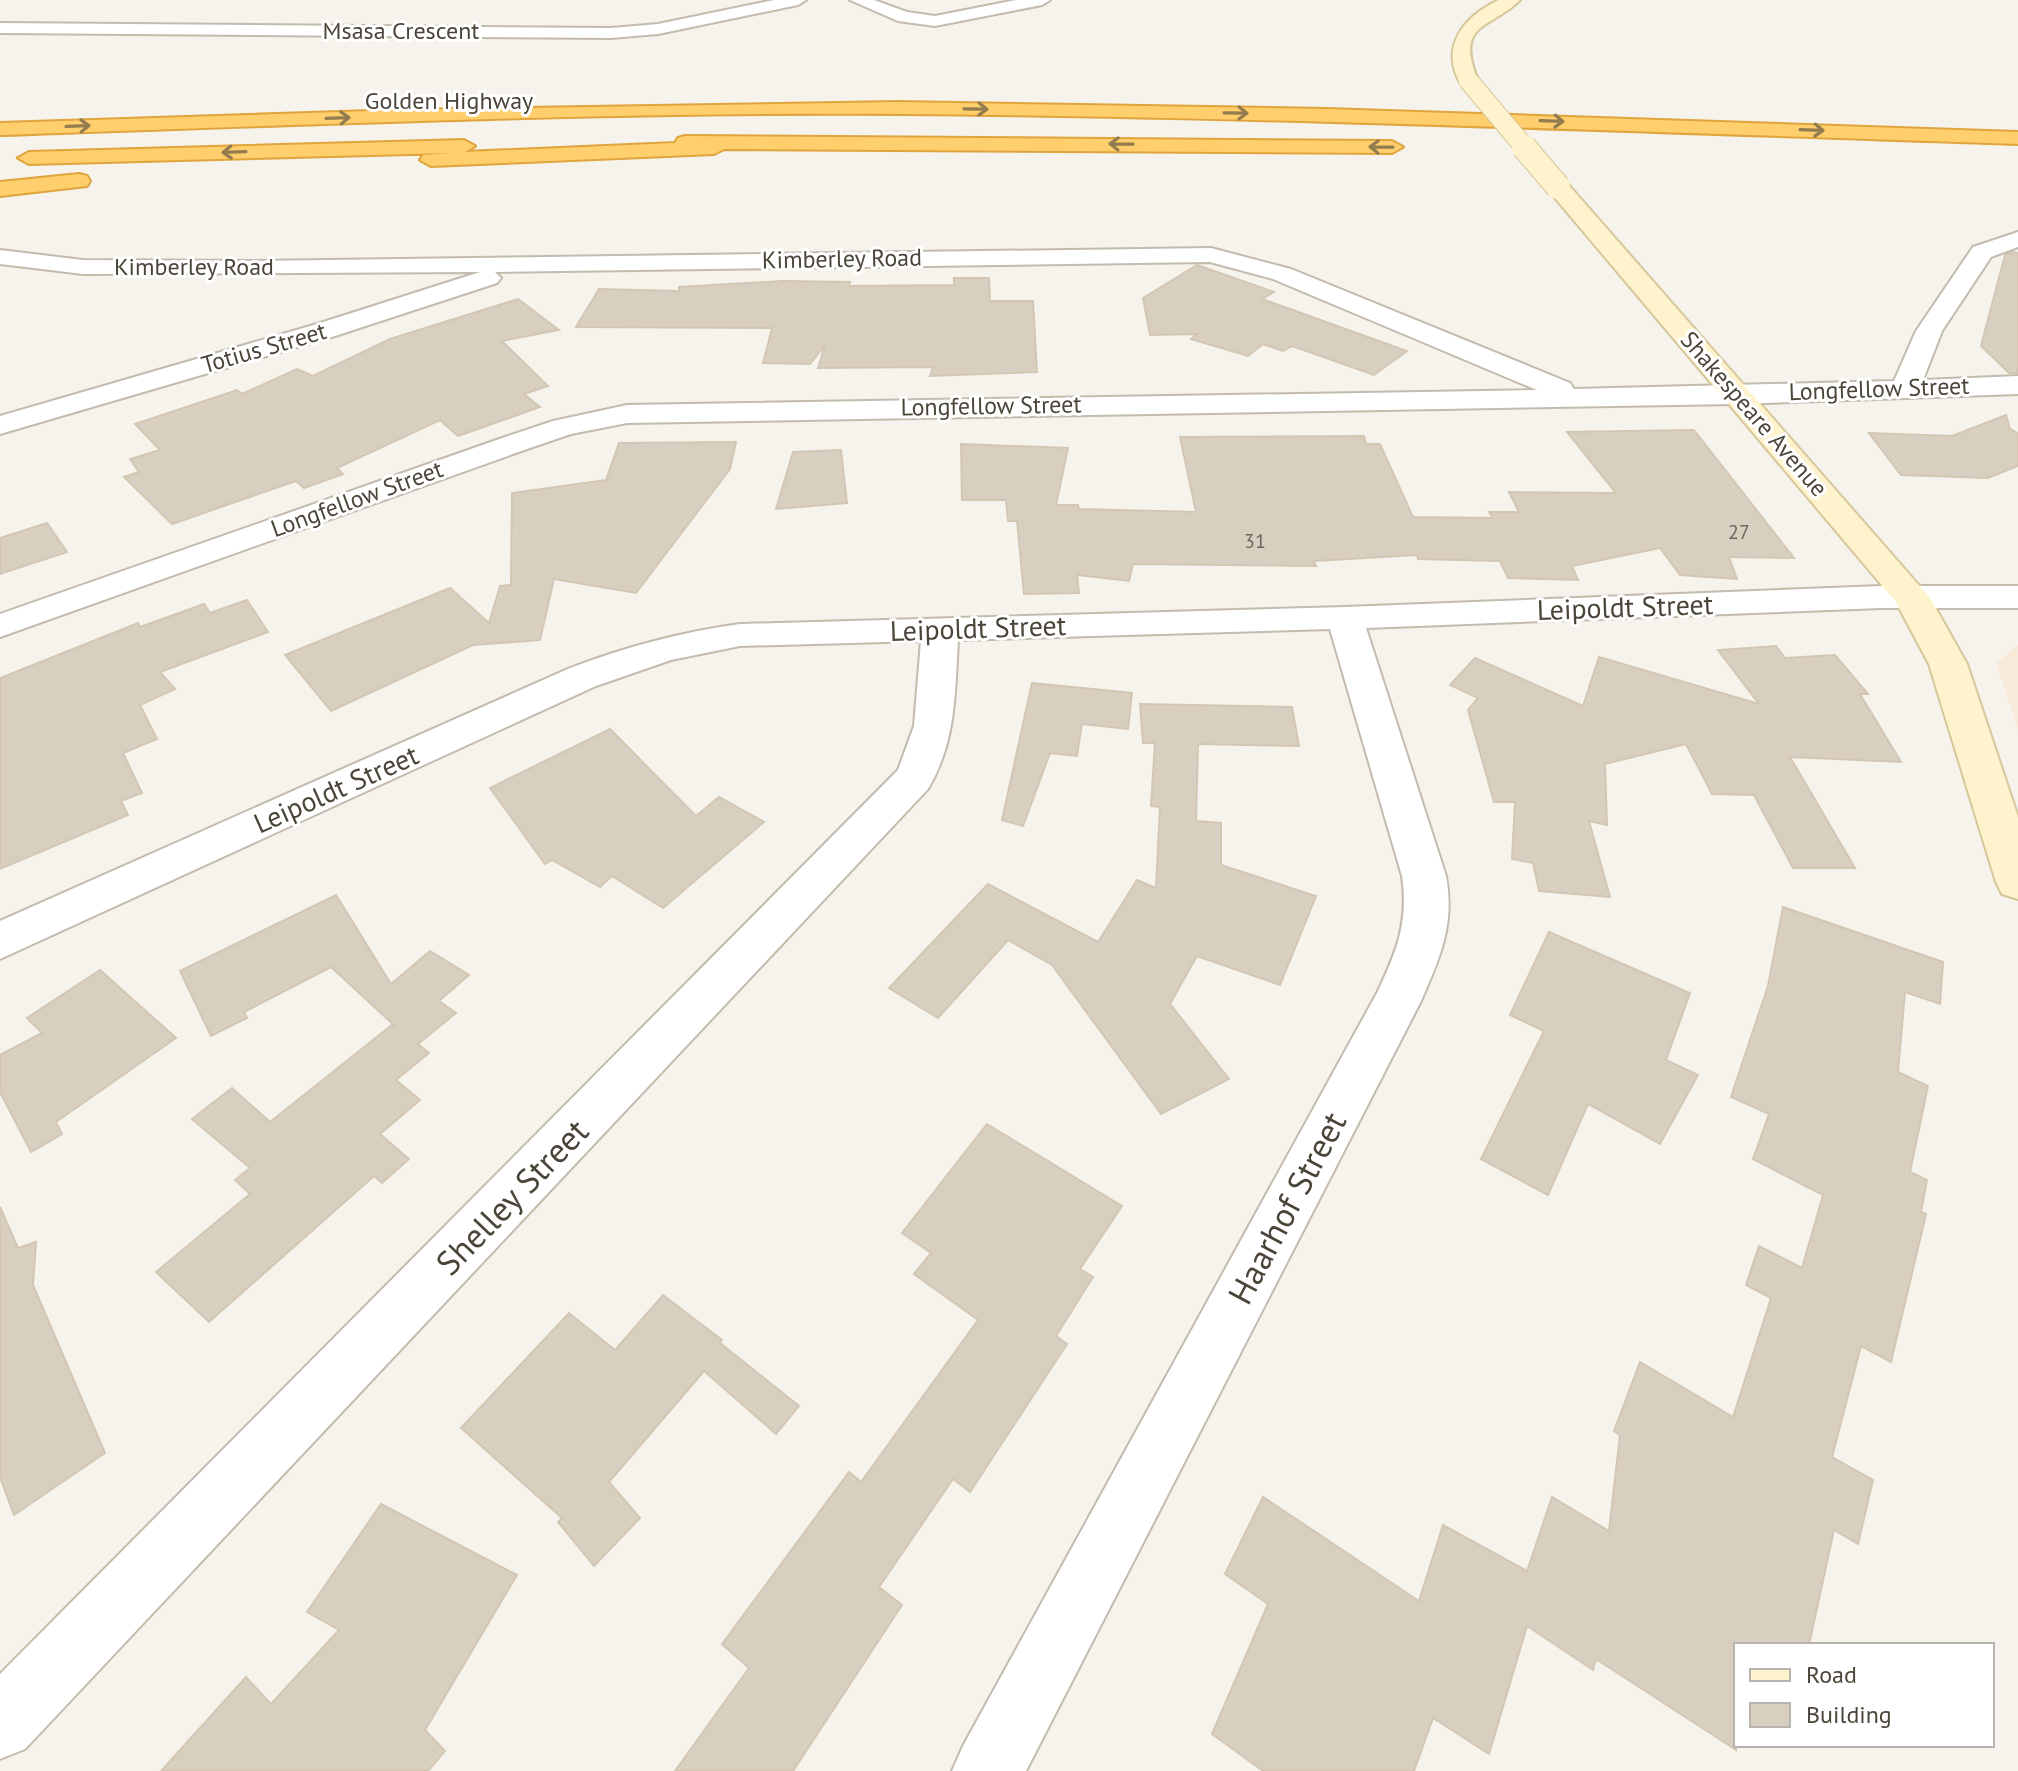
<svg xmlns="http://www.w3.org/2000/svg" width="2018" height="1771" font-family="'PT Sans',sans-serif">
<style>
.commercial{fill:#f7ead8}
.building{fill:#d8cfc1;stroke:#d3c7b4;stroke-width:2}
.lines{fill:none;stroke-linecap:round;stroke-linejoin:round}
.street-casing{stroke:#c2bbae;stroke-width:4}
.secondary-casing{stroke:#d6c79b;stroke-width:4}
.highway-casing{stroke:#e0a43c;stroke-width:4}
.street{fill:#fff;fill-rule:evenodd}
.secondary{fill:#fff3cd;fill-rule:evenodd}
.highway{fill:#ffcf6e;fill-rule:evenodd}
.secondary-bridge-far1-casing{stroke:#d6c79b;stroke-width:21;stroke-linecap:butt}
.secondary-bridge-casing{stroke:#d6c79b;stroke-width:26;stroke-linecap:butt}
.secondary-bridge-far1{stroke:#fff3cd;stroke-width:19}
.secondary-bridge{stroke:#fff3cd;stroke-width:24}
.oneway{stroke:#937c4e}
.labels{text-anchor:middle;stroke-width:6;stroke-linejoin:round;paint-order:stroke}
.far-number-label{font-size:20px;fill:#6e675b}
.far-street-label{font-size:24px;fill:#4b4439;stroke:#fff}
.street-label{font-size:28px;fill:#4b4439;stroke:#fff}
.near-street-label{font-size:34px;fill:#4b4439;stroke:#fff}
</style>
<rect width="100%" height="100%" fill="#f6f3ec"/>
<polygon class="commercial" points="2018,645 2018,729 1996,663"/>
<g class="building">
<polygon points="2013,252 2018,253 2018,373 2009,373 1981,346 2005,255"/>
<polygon points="1197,265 1274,292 1262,299 1407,351 1374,375 1292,346 1283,351 1263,344 1248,356 1191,339 1197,334 1150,335 1143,298"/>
<polygon points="954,278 989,278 990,301 1033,301 1037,372 930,376 933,367 818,368 825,345 810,364 763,363 772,328 576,327 599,289 679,291 679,287 783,281 850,282 849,286 954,285"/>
<polygon points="518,299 559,330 502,341 548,386 524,394 540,407 458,436 440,420 337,468 343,474 304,488 296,481 172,524 124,477 139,472 130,459 160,450 135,424 237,390 242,394 297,369 313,376 390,339"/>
<polygon points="2006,415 2010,429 2018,433 2018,466 1988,478 1901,475 1869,433 1952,436"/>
<polygon points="1694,430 1794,558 1729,557 1737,579 1680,575 1660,548 1572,566 1578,580 1508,578 1500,561 1418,559 1417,555 1314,561 1316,566 1133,564 1129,581 1077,575 1079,593 1024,594 1017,521 1008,521 1006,500 962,500 961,444 1068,448 1056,505 1078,505 1079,509 1196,512 1180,437 1364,436 1366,444 1380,444 1413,517 1493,518 1489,512 1519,512 1509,492 1616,493 1567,432"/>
<polygon points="736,442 730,469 636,593 554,579 540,640 473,645 331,711 285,655 450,588 489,623 500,586 511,585 512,493 606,480 619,443"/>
<polygon points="841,450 847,503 776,509 793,452"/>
<polygon points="47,523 67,552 0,574 0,538"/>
<polygon points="247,600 268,632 160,672 175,689 140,705 157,739 123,753 142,793 121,801 128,815 0,869 0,678 138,623 140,627 204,604 210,613"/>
<polygon points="1776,646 1785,658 1835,655 1868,694 1860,694 1901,762 1790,757 1855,868 1793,868 1754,795 1712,794 1686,744 1605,764 1607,825 1589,821 1610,897 1539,891 1533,863 1512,859 1515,802 1494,802 1468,710 1478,698 1450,685 1475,658 1583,706 1599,657 1759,704 1718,650"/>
<polygon points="1032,683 1132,693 1128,729 1082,724 1077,756 1050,753 1023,826 1002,820"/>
<polygon points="1140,704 1292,707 1299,746 1198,744 1196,821 1221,823 1221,865 1316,896 1280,985 1197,956 1170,1004 1229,1079 1161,1114 1052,965 1008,940 938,1018 889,988 988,884 1098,942 1137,880 1156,888 1160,807 1151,806 1155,743 1143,743"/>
<polygon points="610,729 696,816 719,797 764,822 663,908 612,876 600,887 552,860 545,864 490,788"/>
<polygon points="336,895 391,984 430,951 469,975 439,1001 456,1013 418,1044 429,1053 396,1080 420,1100 380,1134 409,1159 382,1183 374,1176 209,1322 156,1272 250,1194 235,1180 250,1168 192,1119 232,1088 270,1122 393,1024 395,1026 331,967 244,1012 247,1018 211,1036 180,971"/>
<polygon points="1783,907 1943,962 1940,1004 1905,992 1898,1072 1928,1086 1910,1172 1927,1180 1921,1212 1926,1214 1891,1362 1861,1346 1832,1457 1873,1480 1858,1544 1834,1530 1809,1645 1736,1645 1736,1750 1596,1659 1593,1670 1527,1626 1489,1754 1433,1718 1414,1771 1263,1771 1212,1734 1268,1604 1225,1574 1263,1497 1419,1601 1443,1525 1527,1571 1552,1497 1609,1531 1620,1435 1614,1431 1640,1362 1733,1417 1771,1298 1746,1285 1759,1246 1802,1268 1823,1195 1753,1159 1769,1114 1731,1097 1768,986"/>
<polygon points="1549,932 1690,993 1666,1060 1698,1075 1660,1144 1588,1104 1548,1195 1481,1159 1544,1031 1510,1015"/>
<polygon points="100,970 176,1038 56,1122 62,1134 31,1152 0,1092 0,1055 42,1033 27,1018"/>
<polygon points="987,1124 1122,1206 1080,1269 1093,1277 1056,1336 1067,1344 970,1492 953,1479 879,1587 902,1605 793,1771 675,1771 749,1668 722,1644 849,1472 861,1482 978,1320 914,1274 931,1253 902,1233"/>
<polygon points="0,1207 18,1248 36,1242 33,1285 105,1453 14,1515 0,1477"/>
<polygon points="663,1295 722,1340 720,1343 799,1406 776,1434 704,1371 609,1482 640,1518 594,1566 558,1522 562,1518 461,1428 569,1313 615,1350"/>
<polygon points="381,1504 517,1575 425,1730 445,1751 428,1771 161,1771 246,1677 271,1704 339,1630 307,1612"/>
</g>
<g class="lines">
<defs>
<g id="street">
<polygon points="774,0 806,0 798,5 658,34 611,38 0,33 0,23 611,28 658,24"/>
<polygon points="850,0 874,0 907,12 935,16 1016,0 1050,0 1042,5 935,26 898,21"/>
<polygon points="2018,232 2018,247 1991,257 1942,331 1923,380 2018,376 2018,394 1735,404 627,423 571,434 530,448 0,637 0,614 508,436 553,421 627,405 1537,390 1273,279 1210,262 495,272 501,278 497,283 335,336 0,434 0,416 317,324 480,272 83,274 0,264 0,250 83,260 250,261 1211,248 1291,269 1570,383 1574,389 1894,381 1916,331 1973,247"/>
<path d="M1881 586H2018V608H1881L1366 628 1446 876C1455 924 1440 958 1421 1001L1026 1771H952L963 1746 1377 993C1396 953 1409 922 1402 876L1330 629 958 640C955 693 956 742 928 789L25 1749 0 1759V1674L898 770 914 726 921 641 740 646 671 660 596 686 0 959V921L570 668C625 647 681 632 740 624L1345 607Z"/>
</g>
<g id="secondary">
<path d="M1499 0H1520C1491 29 1454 22 1478 80L1475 84H1461C1439 47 1464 16 1499 0Z"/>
<polygon points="1558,180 1566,182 1930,598 1967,664 2018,817 2018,899 2002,894 1996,882 1929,664 1896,602 1550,192 1547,187 1550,182"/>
</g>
<g id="highway">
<path d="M898 102 1327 109 2018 132V144C1646 132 1275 117 903 114 602 112 300 125 0 135V123L402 110Z"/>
<polygon points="685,136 1392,141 1403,147 1392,153 724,149 714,154 431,166 420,160 423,155 450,153 29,164 18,158 29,152 464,140 475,146 465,152 675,143 678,138"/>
<polygon points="79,174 87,176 90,181 87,186 0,196 0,182"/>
</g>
</defs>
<use href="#street" class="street-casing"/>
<use href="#secondary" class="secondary-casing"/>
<use href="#highway" class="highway-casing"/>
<use href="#street" class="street"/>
<use href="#secondary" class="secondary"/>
<use href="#highway" class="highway"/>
<defs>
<polyline id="secondary-bridge-far1" points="1468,80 1526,149"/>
<polyline id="secondary-bridge" points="1524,147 1558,187"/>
</defs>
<use href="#secondary-bridge-far1" class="secondary-bridge-far1-casing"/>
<use href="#secondary-bridge" class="secondary-bridge-casing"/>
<use href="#secondary-bridge-far1" class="secondary-bridge-far1"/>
<use href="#secondary-bridge" class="secondary-bridge"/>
</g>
<defs><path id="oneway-shaft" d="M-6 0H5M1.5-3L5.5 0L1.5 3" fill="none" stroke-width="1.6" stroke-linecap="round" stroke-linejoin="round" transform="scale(2)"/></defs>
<g class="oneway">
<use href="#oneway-shaft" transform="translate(976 109) rotate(1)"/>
<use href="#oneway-shaft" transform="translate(1236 113) rotate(1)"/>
<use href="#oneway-shaft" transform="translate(338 118) rotate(-2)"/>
<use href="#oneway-shaft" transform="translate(1552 121) rotate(2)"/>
<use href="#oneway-shaft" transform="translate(78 126) rotate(-2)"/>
<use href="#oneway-shaft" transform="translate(1812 130) rotate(2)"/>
<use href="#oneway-shaft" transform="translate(1121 144) rotate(-179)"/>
<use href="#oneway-shaft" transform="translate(1381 147) rotate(-179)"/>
<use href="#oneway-shaft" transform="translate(234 152) rotate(178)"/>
</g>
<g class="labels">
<g class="far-number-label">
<text x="1739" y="539">27</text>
<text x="1255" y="548">31</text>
</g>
<g class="far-street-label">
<text x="401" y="39">Msasa Crescent</text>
<text x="449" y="109">Golden Highway</text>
<text transform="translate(842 259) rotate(-1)" y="8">Kimberley Road</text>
<text x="194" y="275">Kimberley Road</text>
<text transform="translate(264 348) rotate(-16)" y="8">Totius Street</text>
<text transform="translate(1879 389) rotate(-2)" y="8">Longfellow Street</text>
<text transform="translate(991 406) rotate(-1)" y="8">Longfellow Street</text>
<text transform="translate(1754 414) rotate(49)" y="8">Shakespeare Avenue</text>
<text transform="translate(357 499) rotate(-20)" y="8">Longfellow Street</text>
</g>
<g class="street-label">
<text transform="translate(1625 607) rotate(-2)" y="10">Leipoldt Street</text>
<text transform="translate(978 628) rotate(-2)" y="10">Leipoldt Street</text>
<text transform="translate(336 789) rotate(-24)" y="10">Leipoldt Street</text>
</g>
<g class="near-street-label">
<text transform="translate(512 1197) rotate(-46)" y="12">Shelley Street</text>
<text transform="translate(1287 1208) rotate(-62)" y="12">Haarhof Street</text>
</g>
</g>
<rect x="1734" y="1643" width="260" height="104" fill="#ffffff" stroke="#b7b4b0" stroke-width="2"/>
<rect x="1750" y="1669" width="40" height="12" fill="#fff3cd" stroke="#b7b4b0" stroke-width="2"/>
<text x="1806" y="1683" font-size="24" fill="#4b4439">Road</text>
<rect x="1750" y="1703" width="40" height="24" fill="#d8cfc1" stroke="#b7b4b0" stroke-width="2"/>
<text x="1806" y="1723" font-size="24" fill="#4b4439">Building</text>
</svg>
